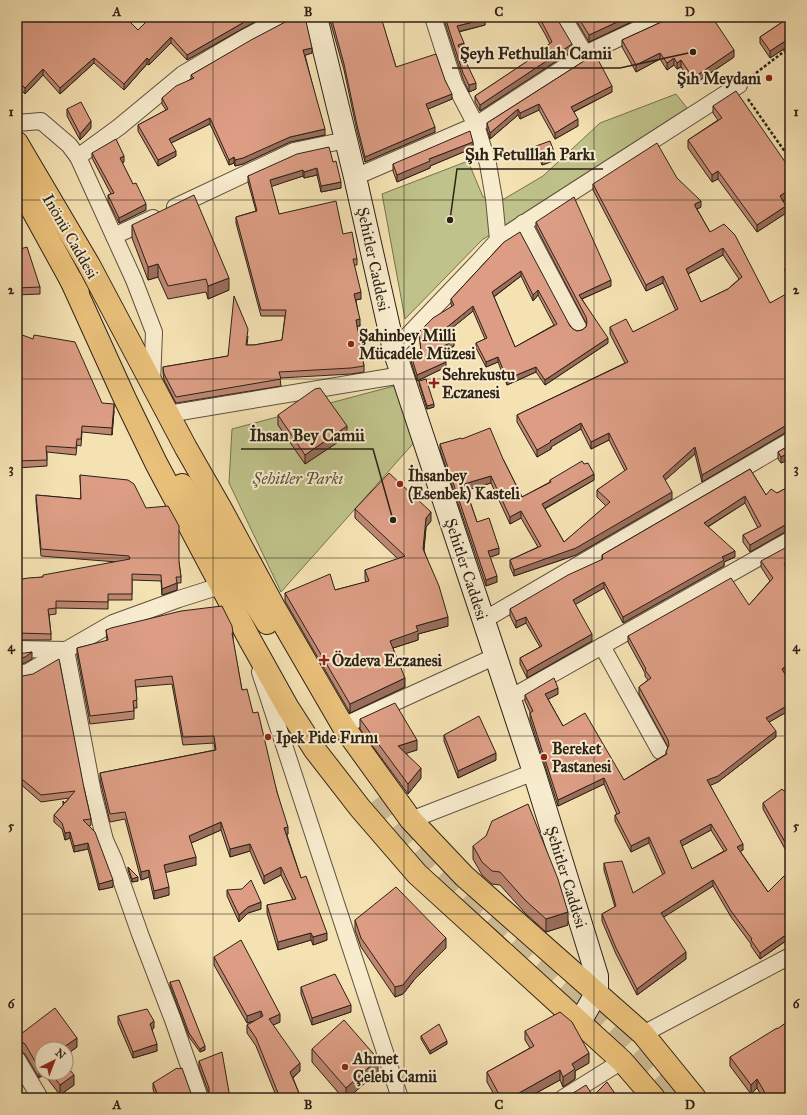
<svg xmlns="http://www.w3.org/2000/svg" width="807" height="1115" font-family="'IM FELL Great Primer',serif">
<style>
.green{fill:#bfc28a;stroke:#767250}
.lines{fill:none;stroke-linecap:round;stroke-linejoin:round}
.primary-tunnel{stroke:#cdbb94;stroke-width:22;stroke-dasharray:22 11;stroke-linecap:butt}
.street-casing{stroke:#5f513e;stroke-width:18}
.secondary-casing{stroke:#2d2117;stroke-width:24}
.primary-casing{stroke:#2d2117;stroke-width:24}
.path{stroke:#2d2117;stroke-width:2.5;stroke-dasharray:3 2;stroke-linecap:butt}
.street{stroke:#f8ecce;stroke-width:16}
.secondary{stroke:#f8ecce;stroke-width:22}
.primary{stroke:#eac17a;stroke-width:22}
.wall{fill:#bd8772;stroke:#2d2117;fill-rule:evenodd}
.shaded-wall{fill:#9a6e5c;stroke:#2d2117}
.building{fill:#dc9d84;stroke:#2d2117;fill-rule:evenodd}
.grid{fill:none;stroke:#2d2117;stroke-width:1;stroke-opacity:0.55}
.poi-dot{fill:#8f2418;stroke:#f8ecce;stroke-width:1.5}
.labels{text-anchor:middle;stroke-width:4;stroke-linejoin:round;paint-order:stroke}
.poi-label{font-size:16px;font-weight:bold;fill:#2d2117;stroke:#f8ecce;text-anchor:start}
.street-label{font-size:16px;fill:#2d2117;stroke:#f8ecce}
.park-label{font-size:16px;font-style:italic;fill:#59513a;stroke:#f8ecce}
.leader{fill:none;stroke:#2d2117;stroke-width:1.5}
.callout-dot{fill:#2d2117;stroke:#f8ecce;stroke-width:1.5}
.callout-label{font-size:17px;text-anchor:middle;font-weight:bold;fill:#2d2117;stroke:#f8ecce;stroke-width:4;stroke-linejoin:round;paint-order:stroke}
.neatline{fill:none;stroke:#2d2117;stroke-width:1.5}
.grid-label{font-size:13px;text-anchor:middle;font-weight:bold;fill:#2d2117}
</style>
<rect width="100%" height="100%" fill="#f5e2b3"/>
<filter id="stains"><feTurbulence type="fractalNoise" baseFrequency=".005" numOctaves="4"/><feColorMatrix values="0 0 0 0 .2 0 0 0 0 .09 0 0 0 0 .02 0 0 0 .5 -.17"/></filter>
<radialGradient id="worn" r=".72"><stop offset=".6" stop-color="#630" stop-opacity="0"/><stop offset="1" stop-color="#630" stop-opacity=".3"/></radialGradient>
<g class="green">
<polygon points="676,94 687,108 482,240 405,319 382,194 468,161 483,197 504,199 543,176 600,123"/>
<polygon points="394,386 419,437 281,592 229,483 232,429"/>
</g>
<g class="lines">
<polyline class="primary-tunnel" points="380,796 408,832 437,866 474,902 623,1036 672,1089 679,1098"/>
<defs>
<g id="street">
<polyline points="433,17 454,83 476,125 488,164 494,199 498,240"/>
<polyline points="563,17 585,54"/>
<polyline points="17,123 41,121 69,145 78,157 134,280 154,332 152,384"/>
<polyline points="78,157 119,127 183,74 246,37 284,17"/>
<polyline points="355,177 476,125 585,54 664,17"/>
<polyline points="175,207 294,151 346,140"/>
<polyline points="523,223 578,327"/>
<polyline points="114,236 153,218"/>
<polyline points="394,350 478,262 498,240 739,85"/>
<polyline points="168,414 402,375"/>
<polyline points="484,620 790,441"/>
<polyline points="602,646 660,751"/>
<polyline points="17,649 66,650 93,793 105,840 114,860 140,934 173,1020 200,1098"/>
<polyline points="260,672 400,1098"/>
<polyline points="17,674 28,672 113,623 179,599 220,586"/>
<polyline points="510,698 790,540"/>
<polyline points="343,726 496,656"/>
<polyline points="411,820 534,772"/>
<polyline points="643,1034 790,956"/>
<polyline points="17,1059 40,1098"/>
<polyline points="563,1098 622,1061"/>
</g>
<polyline id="secondary" points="316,17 355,177 394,350 534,772 597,976 597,992 580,1022"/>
<g id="primary">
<polyline points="17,143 89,265 186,448 221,509 274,607 343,726 411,820 464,876 643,1034 695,1098"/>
<polyline points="17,182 78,293"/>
<polyline points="71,280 125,399 156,463 250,640 288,708 315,750 360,808 417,874 622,1061 654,1098"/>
<polyline points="182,485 267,623"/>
</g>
</defs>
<use href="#street" class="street-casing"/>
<use href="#secondary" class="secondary-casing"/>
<use href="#primary" class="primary-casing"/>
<g class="path">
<polyline points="785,17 790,22"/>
<polyline points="752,76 790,47"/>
<polyline points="748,99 790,159"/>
</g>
<use href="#street" class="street"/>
<use href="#secondary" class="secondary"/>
<use href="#primary" class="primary"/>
</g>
<g class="wall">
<polygon points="17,17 138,30 242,29 187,60 171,43 149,65 147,64 124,90 94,63 60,94 43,75 25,94 17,86"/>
<polygon points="329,17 386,17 381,19 396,67 445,80 452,99 428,109 435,132 365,162 357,131 344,70"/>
<polygon points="443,17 484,17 485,25 459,32 464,49 461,50 476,89 469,92 463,79"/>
<polygon points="535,17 556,17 572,51 480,111 475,102 475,96 528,61 528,59 550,44 545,34"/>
<polygon points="574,17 642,17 589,42"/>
<polygon points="790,17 790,45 770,58 760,43 760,37"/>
<polygon points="668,19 734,57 693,85 681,67 677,69 674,65 667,70 660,59 636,72 622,47 622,40"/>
<polygon points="289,20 312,53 305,55 325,135 290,142 243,164 235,166 234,163 229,165 210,124 171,143 176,156 158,166 138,131 138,125 166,110 162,104 162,98 191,79 191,75"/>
<polygon points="595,54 612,92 574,112 578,126 555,139 539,110 520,119 518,115 490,139 487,129 487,123"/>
<polygon points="713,106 790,169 790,196 783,201 786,213 757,232 718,179 712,182 688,148 688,140 718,120 713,113"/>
<polygon points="67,109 91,128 80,140 67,116"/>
<polygon points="536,146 556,160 542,165 536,149"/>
<polygon points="473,148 430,166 430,168 397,182 393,171 393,164"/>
<polygon points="92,153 124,162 122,163 146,210 119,223 108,201 108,195 111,194 92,158"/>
<polygon points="333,162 341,188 321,192 317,175 304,178 303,176 271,186 279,214 343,234 357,259 357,265 354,265 361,299 356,300 360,326 357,326 364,366 364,372 351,374 280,378 281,386 176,403 164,380 163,373 163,367 228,356 248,336 247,345 254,345 282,340 285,316 261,316 236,223 236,217 256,211 248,182 248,176"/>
<path d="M677 178 701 207 697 209 710 232 770 303 790 296V432L785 433 702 482 695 454 665 480 672 499 576 555 514 576 510 567V560L538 547 521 518 510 524 491 483 466 490 477 522 499 554 490 557 497 582 486 586 440 450V444L462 439 503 459 522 497 550 482V480H594L545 509 564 542 606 506 597 497V490L625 471 609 440 591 449 581 429 551 447V449L537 457 517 422V415L625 363 610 334V327L633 332 676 311 663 283 646 291 593 190V184ZM723 255 739 279 728 289 701 302 688 274Z"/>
<path d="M536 222 611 286 582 299 608 343 545 385 536 372 507 385 498 362 486 367 476 348V343L485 339 473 311 448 331 454 346 441 353 446 367 417 381 410 358V352L421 351 419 332 452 306 451 304V299L504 242 573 329 577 331 582 330 586 327 587 324 586 323 536 227ZM521 276 533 301 538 295 554 325 515 347 494 297Z"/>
<polygon points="132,225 229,290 208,299 206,292 168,299 158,277 148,280 132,238"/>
<polygon points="17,250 40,287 40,294 17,295"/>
<polygon points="790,265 790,278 785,271 785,268"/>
<polygon points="17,333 102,403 114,411 112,435 82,432 81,446 77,445 76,455 47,452 47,466 17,468"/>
<polygon points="419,381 434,407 427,409 419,384"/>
<polygon points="278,415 347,436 305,464 278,425"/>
<polygon points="790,445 790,459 781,463 778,459 778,452"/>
<polygon points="750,469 766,495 777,493 790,486 790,531 785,532 750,552 743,542 743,535 758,528 745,503 708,527 735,557 724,562 724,566 623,623 604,588 575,604 592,641 527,678 520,664 520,658 540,647 526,623 516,628 510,616 510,609 602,560 602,555"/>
<polygon points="80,475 146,508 179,562 181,577 181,583 177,583 177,590 162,595 161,581 132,580 132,600 108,600 108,609 56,608 56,614 49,615 51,634 51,640 17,640 17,580 43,577 117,562 41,556 36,501 36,495 81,499"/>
<polygon points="355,509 431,521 426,527 424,550 448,626 418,634 418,640 393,648 405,687 350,713 285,601 285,593 335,590 366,582 365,579 365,570 398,559 355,518"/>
<polygon points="790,544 790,554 788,552 788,546"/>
<path d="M761 561 786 568 785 673 790 683V710L769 722 776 737 718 782 710 785 743 850 740 851 768 892 790 870V938L760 959 751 946V944L731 917 713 886 663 917 686 959 637 995 616 954 602 921V914L615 907 604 870V863L633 893 663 875 649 843 631 852 615 821V815L617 814 604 784 558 806 530 719V712L525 701V695L558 694 548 699 563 726 624 780 666 754V752L668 747 639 694V687L648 680 645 676V673L628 642V636L749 605 770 581 761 567ZM711 830 724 851 692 869 682 846Z"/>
<polygon points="106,630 233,633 233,641 242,690 253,713 277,792 288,834 287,835 301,878 327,940 313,945 311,940 278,950 267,913 267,905 293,900 281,875 264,884 250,851 230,857 221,830 191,843 196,865 165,872 169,895 154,899 149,877 141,880 125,819 110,822 100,780 100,773 215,750 214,743 183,745 172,684 136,687 137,708 134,708 134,719 90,724 77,655 77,648 107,641"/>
<polygon points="17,677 84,788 91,819 91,825 89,826 113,887 99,890 88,849 74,852 70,838 65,840 62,829 54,822 54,815 63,805 63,801 65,803 69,798 41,802 17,781"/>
<polygon points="360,719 417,750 406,753 421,778 408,794 360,729"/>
<polygon points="444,735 496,760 458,778 444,741"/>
<polygon points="790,786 790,858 763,809 763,803 784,791"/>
<polygon points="473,846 568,925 546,932 525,913 500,885 492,884 482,875 473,859"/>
<polygon points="128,867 138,881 132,882 128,870"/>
<polygon points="227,890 261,909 248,913 239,922 227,896"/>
<polygon points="355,920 446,948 414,980 403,994 395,997 361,947 355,930"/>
<polygon points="214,957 280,1022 273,1025 300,1071 293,1078 301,1098 277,1098 256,1046 247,1033 247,1025 255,1021 247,1023 214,965"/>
<polygon points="170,982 205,1050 200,1052 189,1037 170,986"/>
<polygon points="301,987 351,1012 312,1025 301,994"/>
<polygon points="118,1016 154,1028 152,1029 157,1051 133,1058 118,1023"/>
<polygon points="525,1031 589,1063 575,1071 575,1079 563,1087 560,1080 527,1098 496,1098 487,1082 487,1072 530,1048 525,1040"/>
<polygon points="421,1036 447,1044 430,1054 421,1039"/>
<polygon points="17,1037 77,1047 66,1055 66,1049 42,1049 42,1073 66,1073 74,1085 60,1095 44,1074 39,1078 25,1054 17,1049"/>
<polygon points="312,1049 378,1072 352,1094 381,1098 343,1098 312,1062"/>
<polygon points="730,1057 790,1098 763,1098 757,1088 751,1094 730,1066"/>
<polygon points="199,1061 230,1098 209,1094 199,1067"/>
<polygon points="153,1083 192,1098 156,1098 153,1089"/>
</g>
<g class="shaded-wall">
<polygon points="253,17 264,17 242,29 187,60 187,55"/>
<polygon points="628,17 642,17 589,42 589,35"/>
<polygon points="485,19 485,25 457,32 457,26"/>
<polygon points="171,37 171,43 149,65 149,60"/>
<polygon points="790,38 790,45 770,58 770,51"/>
<polygon points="464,43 464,49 458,51 458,45"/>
<polygon points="572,44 572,51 480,111 480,105"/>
<polygon points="312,48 312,53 303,56 303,50"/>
<polygon points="734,50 734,57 693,85 693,78"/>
<polygon points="660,53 660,59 636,72 636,65"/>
<polygon points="94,58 94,63 60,94 60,88"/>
<polygon points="147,58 147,64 124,90 124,84"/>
<polygon points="674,58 674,65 667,70 667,63"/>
<polygon points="681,60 681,67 677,69 677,63"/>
<polygon points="43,69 43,75 25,94 25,88"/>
<polygon points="476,83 476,89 469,92 469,85"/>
<polygon points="612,86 612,92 571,113 571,107"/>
<polygon points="452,94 452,99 426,110 426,104"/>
<polygon points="539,104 539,110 520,119 520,113"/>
<polygon points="518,109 518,115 490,139 490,133"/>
<polygon points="210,118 210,124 169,144 169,139"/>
<polygon points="578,119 578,126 555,139 555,133"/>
<polygon points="91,121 91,128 80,140 80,134"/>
<polygon points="435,127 435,132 365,162 365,157"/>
<polygon points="325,129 325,135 290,142 243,164 235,166 235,160 290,137"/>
<polygon points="473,142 473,148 430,166 430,168 397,182 397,175 429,159"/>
<polygon points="176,151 176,156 158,166 158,160"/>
<polygon points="124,156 124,162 120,164 120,158"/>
<polygon points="234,157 234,163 229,165 229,160"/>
<polygon points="556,157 556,160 542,165 542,162"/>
<polygon points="317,168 317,175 304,178 304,172"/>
<polygon points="303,170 303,176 270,187 270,180"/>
<polygon points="718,171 718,179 712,182 712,175"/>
<polygon points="341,182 341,188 321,192 321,186"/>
<polygon points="790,189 790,196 780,203 780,196"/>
<polygon points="701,201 701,207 695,210 695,204"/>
<polygon points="146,204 146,210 119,223 119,218"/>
<polygon points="786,206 786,213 757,232 757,225"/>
<polygon points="723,248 723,255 686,275 686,269"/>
<polygon points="158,264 158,277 148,280 148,267"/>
<polygon points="521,271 521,276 492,298 492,292"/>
<polygon points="663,276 663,283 646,291 646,285"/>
<polygon points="229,278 229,290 208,299 208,286"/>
<polygon points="611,280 611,286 579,300 579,295"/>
<polygon points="538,290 538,295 533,301 533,295"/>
<polygon points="361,292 361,299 354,300 354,294"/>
<polygon points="473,306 473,311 446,333 446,328"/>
<polygon points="360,319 360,326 356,326 356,320"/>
<polygon points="608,338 608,343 545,385 545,380"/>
<polygon points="454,340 454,346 439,354 439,349"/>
<polygon points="498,357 498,362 486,367 486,362"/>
<polygon points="446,362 446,367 417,381 417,375"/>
<polygon points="536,367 536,372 507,385 507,379"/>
<polygon points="114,404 114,411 112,435 112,428"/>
<polygon points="434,404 434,407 427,409 427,406"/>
<polygon points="581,423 581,429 551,447 551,449 537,457 537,450 550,441"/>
<polygon points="790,425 790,432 785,433 702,482 702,475 785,426"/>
<polygon points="347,426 347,436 305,464 305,455"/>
<polygon points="609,433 609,440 591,449 591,442"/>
<polygon points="695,447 695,454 663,482 663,476"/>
<polygon points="790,452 790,459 781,463 781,457"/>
<polygon points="594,474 594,480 542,510 542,504"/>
<polygon points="491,476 491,483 464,491 464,484"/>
<polygon points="672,492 672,499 576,555 514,576 514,570"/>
<polygon points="745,496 745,503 704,529 704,523"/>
<polygon points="521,511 521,518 510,524 510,517"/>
<polygon points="431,512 431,521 426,527 423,558 423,549 426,518"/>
<polygon points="790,524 790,531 785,532 750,552 750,545 785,525"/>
<polygon points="499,548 499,554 488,558 488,551"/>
<polygon points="735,551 735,557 724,562 724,566 623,623 623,617 722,557"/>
<polygon points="790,560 790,566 784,570 784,564"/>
<polygon points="497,576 497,582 486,586 486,580"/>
<polygon points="604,582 604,588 573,606 573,600"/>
<polygon points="177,583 177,590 162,595 162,589"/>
<polygon points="448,617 448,626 418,634 418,640 390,649 390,641 416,626"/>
<polygon points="526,617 526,623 516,628 516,621"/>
<polygon points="592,634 592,641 527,678 527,671"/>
<polygon points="32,652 32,659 25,663 17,665 17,659"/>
<polygon points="790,663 790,669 782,675 782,669"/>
<polygon points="405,678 405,687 350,713 350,704"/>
<polygon points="558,688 558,694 545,701 545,694"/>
<polygon points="790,704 790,710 766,724 766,718"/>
<polygon points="776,731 776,737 718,782 707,787 707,780"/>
<polygon points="417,740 417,750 398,756 398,746"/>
<polygon points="496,753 496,760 458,778 458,771"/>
<polygon points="421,768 421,778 408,794 408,784"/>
<polygon points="604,778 604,784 558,806 558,800"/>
<polygon points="221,822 221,830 189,844 189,836"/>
<polygon points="711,824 711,830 680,847 680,841"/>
<polygon points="288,827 288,834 284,836 284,828"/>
<polygon points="70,832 70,838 65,840 65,833"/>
<polygon points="649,837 649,843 631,852 631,846"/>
<polygon points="88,843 88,849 74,852 74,846"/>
<polygon points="250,844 250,851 230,857 230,849"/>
<polygon points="743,844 743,850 737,853 737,847"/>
<polygon points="196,857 196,865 164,873 164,865"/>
<polygon points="281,867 281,875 264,884 264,876"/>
<polygon points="149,870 149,877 141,880 141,872"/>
<polygon points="138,877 138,881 132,882 132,879"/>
<polygon points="113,880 113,887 99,890 99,884"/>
<polygon points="713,880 713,886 661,919 661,913"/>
<polygon points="169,887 169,895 154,899 154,891"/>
<polygon points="261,902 261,909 248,913 239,922 239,915 248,907"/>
<polygon points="568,912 568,925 546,932 546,919"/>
<polygon points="790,932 790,938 760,959 760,953"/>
<polygon points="311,933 311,940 278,950 278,942"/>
<polygon points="327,933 327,940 313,945 313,937"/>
<polygon points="446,938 446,948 414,980 403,994 395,997 395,987 414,971"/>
<polygon points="686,952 686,959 637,995 637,989"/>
<polygon points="351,1005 351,1012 312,1025 312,1018"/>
<polygon points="261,1011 261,1019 247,1023 247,1016"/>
<polygon points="280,1014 280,1022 269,1027 269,1019"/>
<polygon points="154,1021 154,1028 150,1031 150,1024"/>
<polygon points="77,1038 77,1047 66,1055 66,1049 61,1049"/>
<polygon points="447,1041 447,1044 430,1054 430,1051"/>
<polygon points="157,1044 157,1051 133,1058 133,1052"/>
<polygon points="205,1046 205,1050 200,1052 200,1049"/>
<polygon points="589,1053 589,1063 575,1071 575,1079 563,1087 563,1077 572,1064"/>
<polygon points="378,1059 378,1072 349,1097 347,1094 347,1098 346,1098 346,1088"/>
<polygon points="300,1063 300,1071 290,1080 290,1072"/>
<polygon points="42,1066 42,1073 44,1073 44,1074 39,1078 39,1068"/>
<polygon points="560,1070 560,1080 527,1098 510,1098"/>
<polygon points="74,1075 74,1085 60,1095 60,1085"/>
<polygon points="757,1079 757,1088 751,1094 751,1085"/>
</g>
<g class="building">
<polygon points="17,17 125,17 138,30 151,17 253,17 187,55 171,37 149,60 147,58 124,84 94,58 60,88 43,69 25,88 17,81"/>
<polygon points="291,17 305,17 312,48 303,50 325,129 290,137 243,158 235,160 234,157 229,160 210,118 169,139 176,151 158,160 138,125 168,109 162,98 176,86 194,78 191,75 251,40 289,20"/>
<polygon points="331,17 381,17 396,67 436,54 445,80 452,94 426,104 435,127 365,157 357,125 344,64"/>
<polygon points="445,17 484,17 485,19 457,26 464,43 458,45 476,83 469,85 463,73"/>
<polygon points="539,17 556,17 572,44 480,105 475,96 529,60 528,59 552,42 545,28"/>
<polygon points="578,17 628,17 589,35"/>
<polygon points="670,17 712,17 734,50 693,78 681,60 677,63 674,58 667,63 660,53 636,65 622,40 668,19"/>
<polygon points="790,17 790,38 770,51 760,37"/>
<polygon points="595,54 612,86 571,107 578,119 555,133 539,104 520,113 518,109 490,133 487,123"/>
<polygon points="736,91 790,169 790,189 780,196 786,206 757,225 718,171 712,175 688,140 722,118 713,106"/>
<polygon points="81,102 91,121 80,134 67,109"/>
<polygon points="470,131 473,142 429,159 430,161 397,175 393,164"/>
<polygon points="116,139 124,156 120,158 133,184 136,183 146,204 119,218 108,195 114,193 92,153"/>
<polygon points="550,141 556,157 542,162 536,146"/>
<path d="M657 143 677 178 701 201 695 204V206L710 232 724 224 735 235 770 303 788 293 790 296V425L785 426 702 475 695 447 663 476 672 492 576 548 514 570 510 560 541 546 521 511 510 517 491 476 464 484 477 522 489 518 499 548 488 551 497 576 486 580 440 444 461 438 462 439 490 428 503 459 522 497 551 482 550 480 582 461 584 464 588 463 594 474 542 504 564 542 610 502 597 490 627 469 609 433 591 442 581 423 550 441 551 442 537 450 517 415 628 362 610 327 626 319 633 332 678 309 663 276 646 285 593 184ZM723 248 742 277 728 289 701 302 686 269Z"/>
<polygon points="329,147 333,162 336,161 341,182 321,186 317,168 304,172 303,170 270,180 279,214 336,201 343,234 352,232 357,259 353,259 361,292 354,294 360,319 356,320 364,366 351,368 279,372 281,379 176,397 164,374 163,367 228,356 234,296 248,329 246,345 254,345 282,340 286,310 261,310 236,217 257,211 248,176 297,154"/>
<polygon points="194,195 229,278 208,286 206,279 168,286 158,264 148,267 132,225"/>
<path d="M574 197 611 280 579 295 608 338 545 380 536 367 507 379 498 357 486 362 476 343 487 338 473 306 446 328 454 340 439 349 446 362 417 375 410 352 421 351 419 332 433 318 454 305 451 299 504 242 520 232 570 326 573 329 577 331 582 330 586 327 587 322 586 317 536 222ZM521 271 533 295 538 290 557 324 515 347 492 292Z"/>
<polygon points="27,247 40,287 17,288 17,250"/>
<polygon points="790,265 790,275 785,268"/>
<polygon points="17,333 33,339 34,335 75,342 102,403 114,404 112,428 82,426 81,439 77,439 76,448 46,446 47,460 17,461"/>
<polygon points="426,379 434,404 427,406 419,381"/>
<polygon points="320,388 347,426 305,455 278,415 315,389"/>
<polygon points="790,445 790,452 781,457 778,452"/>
<polygon points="750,469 766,495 771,489 777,493 790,486 790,524 785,525 750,545 743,535 761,526 745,496 704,523 735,551 722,557 724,560 623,617 604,582 573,600 592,634 527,671 520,658 542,646 526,617 516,621 510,609 568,575 603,559 602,555"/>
<polygon points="389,473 431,512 426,518 423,549 439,586 448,617 416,626 418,631 390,641 405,678 350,704 285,593 330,574 335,590 369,581 365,570 405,556 355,509"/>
<polygon points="80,475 128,480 134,484 146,508 168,506 179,526 179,562 181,577 176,577 177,583 162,589 161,575 132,574 132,594 108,594 108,602 56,601 56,608 48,609 51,634 17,633 17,580 28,578 43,577 43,575 130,559 129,556 41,549 36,495 81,499"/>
<path d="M785 548 790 556V560L784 564 790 574V663L782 669 790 683V704L766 718 776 731 718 776 707 780 743 844 737 847 768 892 790 870V932L760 953 751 940 752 939 731 911 713 880 661 913 686 952 637 989 616 948 602 914 616 906 604 863 622 861 633 893 665 873 649 837 631 846 615 815 620 813 604 778 558 800 530 713 533 711 525 695 554 678 558 688 545 694 563 726 585 713 624 780 667 754 666 752 669 745 668 740 639 687 651 678 645 670 646 669 628 636 731 578 749 605 773 578 761 561ZM711 824 727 850 692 869 680 841Z"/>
<polygon points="222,606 232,626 233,633 232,633 242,690 247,689 253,713 258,712 277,792 288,827 284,828 301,878 306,876 327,933 313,937 311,933 278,942 267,905 296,899 281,867 264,876 250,844 230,849 221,822 189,836 196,857 164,865 169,887 154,891 149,870 141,872 125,812 110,814 100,773 216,750 214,736 183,737 172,676 135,680 137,700 133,701 134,711 90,716 77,648 108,640 106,630 111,628 181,611"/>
<polygon points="32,652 25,657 17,659 17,654"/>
<polygon points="59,659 84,788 91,819 83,820 95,832 113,880 99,884 88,843 74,846 70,832 65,833 62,823 54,815 64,804 63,801 65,803 75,791 41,795 17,775 17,677 33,674"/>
<polygon points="395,703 417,740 398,746 421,768 408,784 360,719"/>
<polygon points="479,716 496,753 458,771 444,735"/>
<polygon points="790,786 790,851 763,803 782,789 784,791"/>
<polygon points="528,804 558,879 568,912 546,919 525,900 500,872 492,871 482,862 473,846 486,836 492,821"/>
<polygon points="128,867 138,877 132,879"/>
<polygon points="251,880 261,902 248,907 239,915 227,890 242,889"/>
<polygon points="396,887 446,938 414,971 403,985 395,987 361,938 355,920"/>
<polygon points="241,940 280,1014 269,1019 300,1063 290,1072 301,1098 280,1098 256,1038 247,1025 263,1016 261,1011 247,1016 214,957"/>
<polygon points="335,974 351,1005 312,1018 301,987"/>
<polygon points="179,980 205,1046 200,1049 189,1033 170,982"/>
<polygon points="55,1008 77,1038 61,1049 42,1049 42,1066 39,1068 25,1044 17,1039 17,1037"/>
<polygon points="147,1009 154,1021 150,1024 157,1044 133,1052 118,1016"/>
<polygon points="560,1012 572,1022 589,1053 572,1064 575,1069 563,1077 560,1070 510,1098 501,1098 487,1072 534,1046 525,1031"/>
<polygon points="344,1020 378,1059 346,1088 312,1049"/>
<polygon points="790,1020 790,1042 788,1043 790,1045 790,1098 768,1098 757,1079 751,1085 730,1057 777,1028 777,1029"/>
<polygon points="439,1024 447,1041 430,1051 421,1036"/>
<polygon points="222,1052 230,1098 208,1098 209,1093 209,1088 199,1061"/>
<polygon points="66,1065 74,1075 60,1085 51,1073 66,1073"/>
<polygon points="177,1068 178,1069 182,1068 192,1096 187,1098 159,1098 153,1083"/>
<polygon points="607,1082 618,1098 571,1098 570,1095 586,1085 593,1096"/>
<polygon points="347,1094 381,1096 381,1098 350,1098"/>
</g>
<path class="grid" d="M213 17V1098M404 17V1098M594 17V1098M17 200H790M17 379H790M17 558H790M17 736H790M17 914H790"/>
<g class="poi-dot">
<circle cx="769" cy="78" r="4"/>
<circle cx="351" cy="344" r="4"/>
<path d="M432 377h4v4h4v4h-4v4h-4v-4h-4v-4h4z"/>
<circle cx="400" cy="484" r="4"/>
<path d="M322 654h4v4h4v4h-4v4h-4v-4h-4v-4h4z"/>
<circle cx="268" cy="737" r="4"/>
<circle cx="544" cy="757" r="4"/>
<circle cx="345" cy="1067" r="4"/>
</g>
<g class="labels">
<g class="poi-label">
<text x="761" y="84" text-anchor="end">Şıh Meydanı</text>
<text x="359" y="341">Şahinbey Milli<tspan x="359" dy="18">Mücadele Müzesi</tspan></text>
<text x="442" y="380">Sehrekustu<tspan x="442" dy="18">Eczanesi</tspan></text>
<text x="408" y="481">İhsanbey<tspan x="408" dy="18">(Esenbek) Kasteli</tspan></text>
<text x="332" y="666">Özdeva Eczanesi</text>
<text x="276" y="743">Ipek Pide Fırını</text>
<text x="552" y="754">Bereket<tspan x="552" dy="18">Pastanesi</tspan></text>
<text x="353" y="1064">Ahmet<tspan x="353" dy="18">Çelebi Camii</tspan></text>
</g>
<g class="street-label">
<text transform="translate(71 236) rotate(60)" y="6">Inönü Caddesi</text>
<text transform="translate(374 259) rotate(78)" y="6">Şehitler Caddesi</text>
<text transform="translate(467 569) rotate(72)" y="6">Şehitler Caddesi</text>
<text transform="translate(567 877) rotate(73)" y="6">Şehitler Caddesi</text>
</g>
<g class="park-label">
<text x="298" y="484">Şehitler Parkı</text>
</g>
</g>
<path class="leader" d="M693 52L620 68H452M450 220L457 169H603M393 520L373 449H241"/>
<g class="callout-dot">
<circle cx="693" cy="52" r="4"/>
<circle cx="450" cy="220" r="4"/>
<circle cx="393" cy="520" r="4"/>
</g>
<g class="callout-label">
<text x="536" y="59">Şeyh Fethullah Camii</text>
<text x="530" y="160">Şıh Fetulllah Parkı</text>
<text x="307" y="441">İhsan Bey Camii</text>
</g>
<rect width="807" height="1115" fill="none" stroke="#f5e2b3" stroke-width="44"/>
<g transform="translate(54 1061) rotate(42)"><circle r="19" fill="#f8ecce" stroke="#a79b85"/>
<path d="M0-3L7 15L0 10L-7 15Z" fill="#8f2418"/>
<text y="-6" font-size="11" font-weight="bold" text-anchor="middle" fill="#2d2117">N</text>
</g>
<rect x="22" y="22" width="763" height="1071" class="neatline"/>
<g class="grid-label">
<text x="117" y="16">A</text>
<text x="308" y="16">B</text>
<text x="499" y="16">C</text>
<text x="690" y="16">D</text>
<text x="11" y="116">1</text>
<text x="796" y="116">1</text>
<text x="11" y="294">2</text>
<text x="796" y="294">2</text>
<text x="11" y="473">3</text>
<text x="796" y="473">3</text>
<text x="11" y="651">4</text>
<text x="796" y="651">4</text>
<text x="11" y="830">5</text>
<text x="796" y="830">5</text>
<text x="11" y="1008">6</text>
<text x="796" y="1008">6</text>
<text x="117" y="1109">A</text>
<text x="308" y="1109">B</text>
<text x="499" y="1109">C</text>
<text x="690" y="1109">D</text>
</g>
<rect width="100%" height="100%" filter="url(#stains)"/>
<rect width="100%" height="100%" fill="url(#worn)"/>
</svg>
